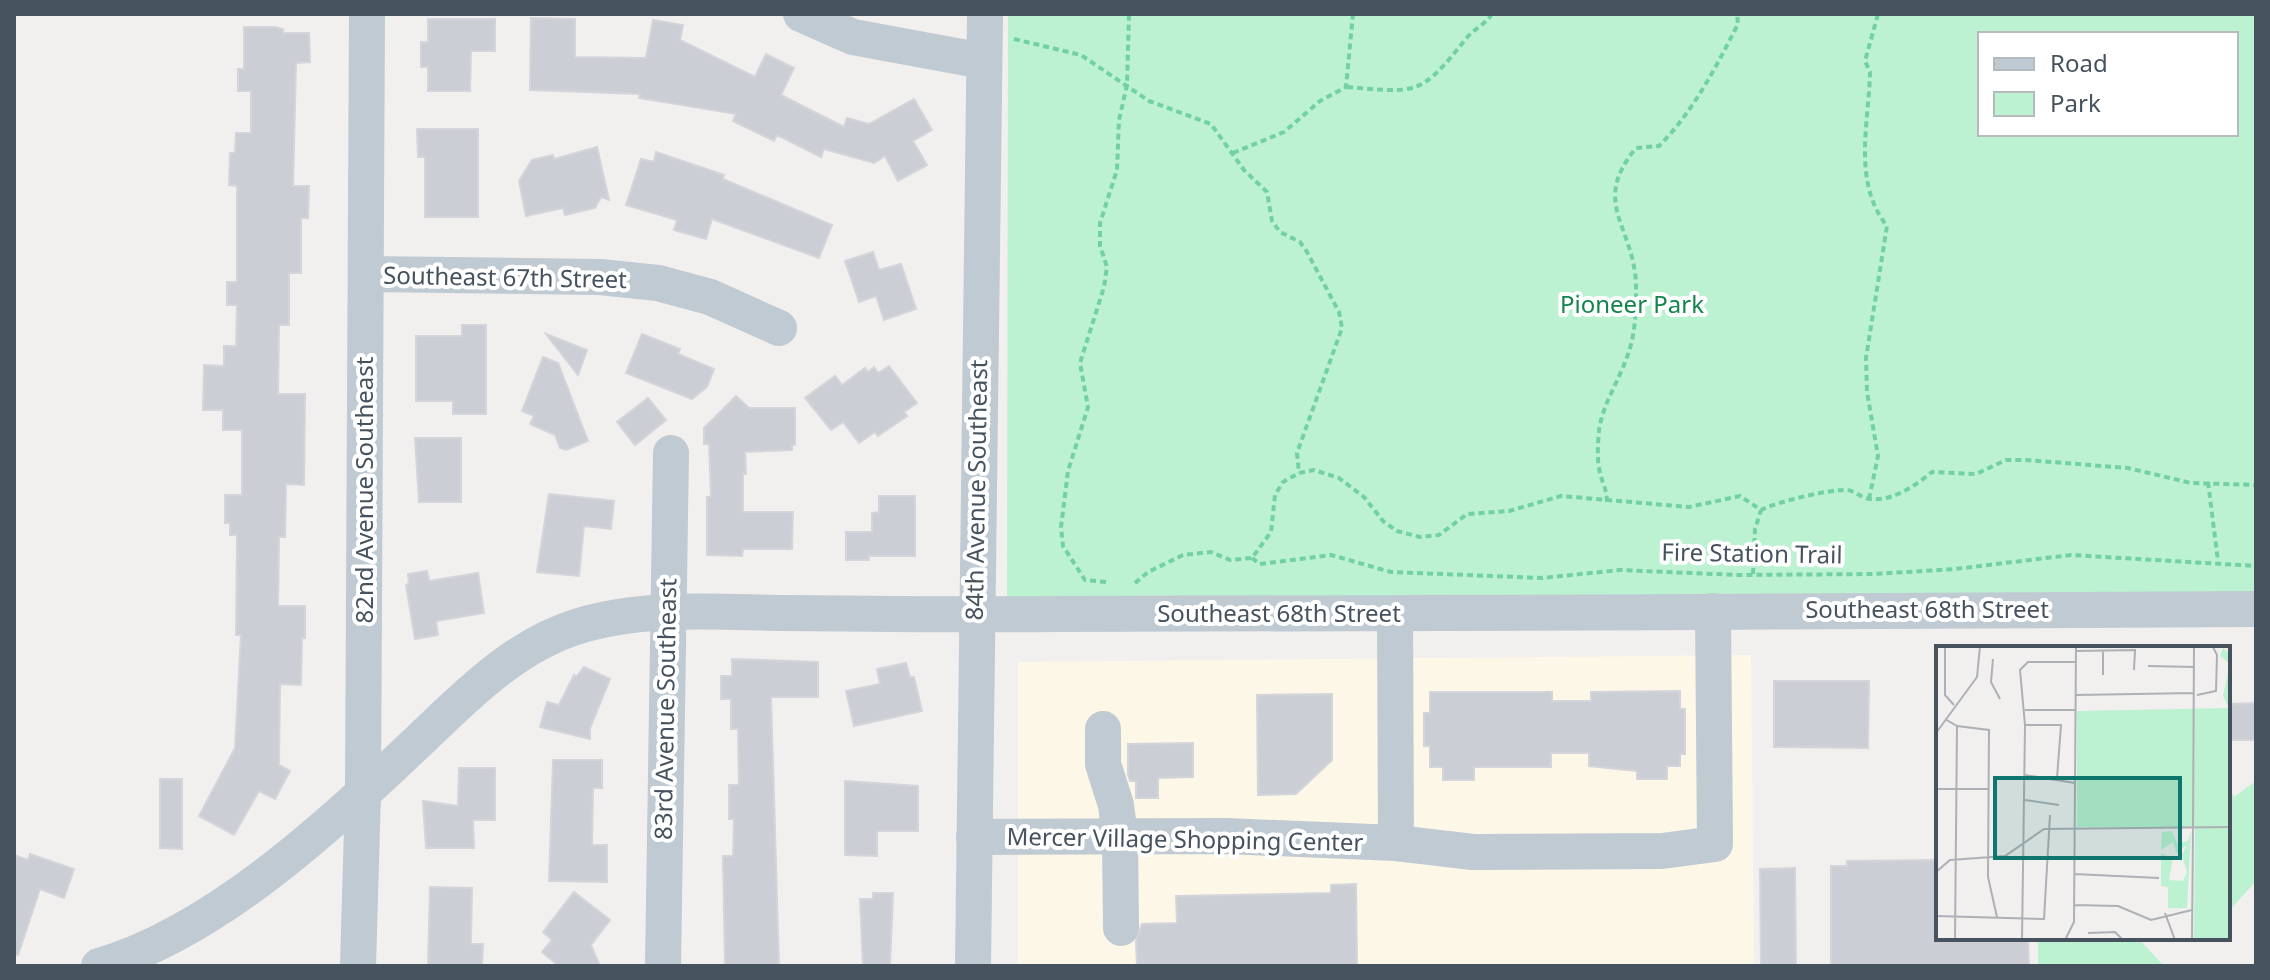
<svg xmlns="http://www.w3.org/2000/svg" width="2270" height="980" font-family="'Noto Sans',sans-serif">
<style>
.commercial{fill:#fdf7e8}
.green{fill:#bcf1d1;fill-rule:evenodd}
.building{fill:#cbced4;stroke:#d3d5db;stroke-width:2}
.lines{fill:none;stroke-linecap:round;stroke-linejoin:round}
.path{stroke:#72d1a3;stroke-width:4;stroke-dasharray:6 4;stroke-linecap:butt}
.minor{stroke:#bfcad2;stroke-width:36}
.labels{text-anchor:middle;stroke-width:8;stroke-linejoin:round;paint-order:stroke}
.street-label{font-size:24px;fill:#46525e;stroke:#fff}
.park-label{font-size:24px;fill:#12844c;stroke:#fff}
.inset-road{fill:none;stroke:#adb0b5;stroke-width:2}
.view{fill:#0f766e;fill-opacity:0.15;stroke:#0f766e;stroke-width:4}
.inset-edge{fill:none;stroke:#46525e;stroke-width:4}
</style>
<rect width="100%" height="100%" fill="#f2efef"/>
<polygon class="commercial" points="1751,655 1754,966 1018,966 1018,662"/>
<g class="green">
<path d="M1008 14H2256V596L1007 597ZM1980 34H2236V134H1980Z"/>
<polygon points="2256,781 2256,881 2228,912 2228,788 2234,797"/>
<polygon points="2038,938 2138,938 2164,966 2038,966"/>
</g>
<g class="building">
<polygon points="531,18 575,19 575,57 646,58 653,20 683,25 680,40 755,77 766,54 794,68 781,95 844,127 847,118 869,124 914,99 932,130 913,141 927,165 898,181 885,156 874,163 824,149 821,157 777,135 774,141 733,121 736,114 639,98 640,94 530,90"/>
<polygon points="428,19 495,19 495,51 471,51 470,91 428,91 428,67 421,67 421,42 428,42"/>
<polygon points="244,27 275,27 283,29 283,33 309,33 310,62 296,63 293,186 309,186 308,218 301,218 301,273 289,273 289,325 279,325 278,394 305,394 304,485 286,484 285,537 279,537 278,606 305,606 305,638 302,638 301,685 280,684 279,765 290,771 275,799 259,791 234,835 199,816 235,748 241,635 236,635 237,535 230,535 230,523 225,523 225,495 242,495 242,430 223,430 223,410 203,410 204,365 224,366 224,346 236,346 237,305 227,305 227,282 237,282 237,186 229,185 230,153 235,153 236,133 251,133 251,91 238,91 238,69 244,69"/>
<polygon points="417,129 478,129 478,217 425,217 425,157 418,157"/>
<polygon points="597,147 609,200 601,197 595,208 565,215 563,208 526,216 519,181 532,160 553,155 554,159"/>
<polygon points="656,152 724,175 723,179 832,225 819,258 712,219 706,239 674,230 677,220 626,205 641,159 654,162"/>
<polygon points="873,252 879,270 901,264 916,309 884,320 876,296 859,302 845,261"/>
<polygon points="462,325 486,325 486,414 453,414 453,401 416,401 416,336 462,336"/>
<polygon points="546,334 587,350 578,375"/>
<polygon points="642,334 680,349 678,354 714,369 707,387 692,399 626,373"/>
<polygon points="543,357 558,363 588,441 566,450 560,448 555,435 530,424 534,416 522,411"/>
<polygon points="889,366 917,403 904,412 907,416 878,436 875,432 859,443 843,422 831,430 805,398 835,376 842,385 865,368 868,372 874,367 878,373"/>
<polygon points="736,396 749,408 795,408 795,445 792,445 792,450 745,452 746,474 743,474 743,512 793,512 792,549 743,549 742,556 707,555 707,497 711,497 709,444 704,444 704,428"/>
<polygon points="648,398 666,420 635,445 617,422"/>
<polygon points="415,438 461,438 461,502 419,502"/>
<polygon points="549,494 614,501 611,529 584,526 579,576 537,572"/>
<polygon points="879,496 915,496 915,556 869,556 869,560 846,560 846,532 872,532 872,513 879,512"/>
<polygon points="427,571 429,581 478,573 484,613 436,621 438,635 415,639 406,585 409,584 408,574"/>
<polygon points="732,659 818,662 818,697 771,697 779,966 725,966 723,856 733,856 734,819 729,819 729,785 739,785 738,729 731,729 731,699 721,699 721,676 732,676"/>
<polygon points="906,663 910,677 914,677 922,711 854,726 846,691 880,684 877,669"/>
<polygon points="584,667 610,679 590,728 590,739 540,727 547,702 559,705 574,675 577,676"/>
<polygon points="1774,681 1869,681 1868,748 1774,747"/>
<polygon points="1680,691 1680,709 1685,709 1685,754 1680,754 1680,766 1667,766 1667,779 1637,779 1637,771 1589,766 1589,753 1551,753 1551,767 1474,767 1474,780 1443,780 1443,767 1430,767 1430,746 1424,746 1424,713 1430,713 1430,692 1552,692 1552,701 1591,701 1591,692"/>
<polygon points="1332,694 1332,760 1296,794 1258,795 1257,695"/>
<polygon points="2256,703 2256,740 2228,740 2228,704"/>
<polygon points="1193,743 1193,777 1158,778 1158,798 1136,798 1136,781 1130,781 1128,775 1128,744"/>
<polygon points="553,760 602,760 602,788 593,788 592,845 607,845 607,882 549,881"/>
<polygon points="459,768 495,768 495,820 473,820 474,848 426,848 423,801 458,806"/>
<polygon points="160,779 182,779 182,849 160,848"/>
<polygon points="845,781 918,786 918,831 877,831 877,856 845,855"/>
<polygon points="30,854 74,869 64,898 40,889 18,955 14,954 14,855 28,860"/>
<polygon points="1936,860 1938,938 2028,938 2029,966 1831,966 1831,866 1847,866 1847,861"/>
<polygon points="1795,868 1796,966 1761,966 1760,869"/>
<polygon points="1356,884 1357,966 1137,966 1136,941 1142,924 1177,923 1176,896 1331,893 1331,885"/>
<polygon points="430,887 472,888 471,944 483,944 482,966 428,966"/>
<polygon points="574,892 610,920 591,945 600,966 559,966 542,952 552,940 543,932"/>
<polygon points="873,893 893,893 890,966 863,966 860,899 873,899"/>
</g>
<g class="lines">
<g class="path">
<polyline points="1014,39 1081,55 1149,101 1211,124 1244,170 1267,192 1272,221 1280,232 1300,242 1307,252 1339,312 1342,328 1297,453 1299,473"/>
<path d="M1347 87C1418 93 1420 96 1465 40 1473 29 1484 26 1492 14"/>
<polyline points="1233,153 1284,132 1320,101 1346,87 1353,14"/>
<polyline points="2208,482 2218,561"/>
<path d="M1869 499 1878 456 1867 392 1866 358 1887 226C1852 182 1869 123 1870 72L1865 61 1878 14"/>
<path d="M1607 502C1607 488 1601 481 1599 468 1597 457 1598 442 1599 431 1602 404 1621 378 1629 351 1636 331 1636 306 1636 285 1634 225 1590 204 1636 148L1659 146C1693 112 1716 67 1738 24L1737 14"/>
<polyline points="1252,558 1260,564 1331,555 1391,572 1542,578 1620,570 1738,575 1874,574 1955,569 2071,555 2256,566"/>
<polyline points="1753,574 1755,529 1761,510"/>
<polyline points="1106,582 1085,580 1063,546 1061,527 1068,471 1088,407 1080,363 1104,287 1107,267 1100,246 1100,223 1117,170 1119,120 1127,85 1129,14"/>
<path d="M1135 583 1148 572 1183 555 1211 552 1230 560 1252 558 1271 532 1275 495 1283 482 1299 473 1314 470 1339 478 1364 497 1383 521 1397 531 1420 537 1439 535 1467 514 1509 511 1561 496 1689 507 1740 496 1761 510C1776 502 1830 489 1847 490 1855 491 1862 498 1870 499 1892 502 1916 485 1932 472L1976 474 2006 460H2026L2128 468 2191 483 2256 485"/>
</g>
<g class="minor">
<polyline points="801,14 853,37 983,61"/>
<polyline points="366,274 600,277 658,283 710,297 779,328"/>
<polyline points="1395,614 1396,843"/>
<polyline points="1103,729 1103,764 1116,805 1120,836 1121,928"/>
<polyline points="974,837 1226,836 1396,843 1473,852 1662,851 1715,844 1713,611"/>
<path d="M99 966C210 934 323 832 406 753 458 705 509 647 579 626 644 606 716 612 783 613 874 614 966 615 1057 614 1457 614 1856 611 2256 609"/>
<polyline points="358,966 363,793 367,14"/>
<polyline points="663,966 671,453"/>
<polyline points="973,966 985,14"/>
</g>
</g>
<g class="labels">
<g class="street-label">
<text transform="translate(505 278) rotate(1)" y="8">Southeast 67th Street</text>
<text transform="translate(365 490) rotate(-90)" y="8">82nd Avenue Southeast</text>
<text transform="translate(977 490) rotate(-89)" y="8">84th Avenue Southeast</text>
<text transform="translate(1752 554) rotate(1)" y="8">Fire Station Trail</text>
<text x="1927" y="618">Southeast 68th Street</text>
<text x="1279" y="622">Southeast 68th Street</text>
<text transform="translate(666 709) rotate(-89)" y="8">83rd Avenue Southeast</text>
<text transform="translate(1185 840) rotate(1)" y="8">Mercer Village Shopping Center</text>
</g>
<g class="park-label">
<text x="1632" y="313">Pioneer Park</text>
</g>
</g>
<g transform="translate(1936 646)">
<rect width="294" height="294" fill="#f2efef"/>
<path d="M287 2 294 8V294H258L259 181H141V65L293 62 287 50 294 18 284 10ZM236 185 241 197 252 195 255 185 251 262H232V241L225 240V207L237 212 233 234 247 235 251 226 246 209 251 199 240 207 237 196 225 204 226 186Z" fill="#bcf1d1"/>
<path class="inset-road" d="M9 0V49L18 59M258 1H277L281 9 280 45 261 49M140 5 199 4 198 24M57 13 55 36 64 53M212 20 258 21M167 29V4M140 49 258 47M89 64H140M9 73 21 80 53 84 52 231 61 271M89 79H125L121 132M0 87 41 31 44 0M89 129 139 137M0 143H53M89 154 123 159M257 182 258 0M0 226 14 214 69 210 108 183 294 181M138 228 223 232M138 259 182 260 215 274 256 264M229 267 239 294M0 270 108 273 114 169M152 287 179 286 187 294M19 294 21 80M86 294 89 79 84 24 92 16H140M129 294 138 276 140 0M256 294 257 182"/>
<path class="view" d="M59 132H244V212H59Z"/>
<rect width="294" height="294" class="inset-edge"/>
</g>
<rect width="2270" height="980" fill="none" stroke="#46525e" stroke-width="32"/>
<rect x="1978" y="32" width="260" height="104" fill="#ffffff" stroke="#b5babf" stroke-width="2"/>
<rect x="1994" y="58" width="40" height="12" fill="#bfcad2" stroke="#b5babf" stroke-width="2"/>
<text x="2050" y="72" font-size="24" fill="#46525e">Road</text>
<rect x="1994" y="92" width="40" height="24" fill="#bcf1d1" stroke="#b5babf" stroke-width="2"/>
<text x="2050" y="112" font-size="24" fill="#46525e">Park</text>
</svg>
